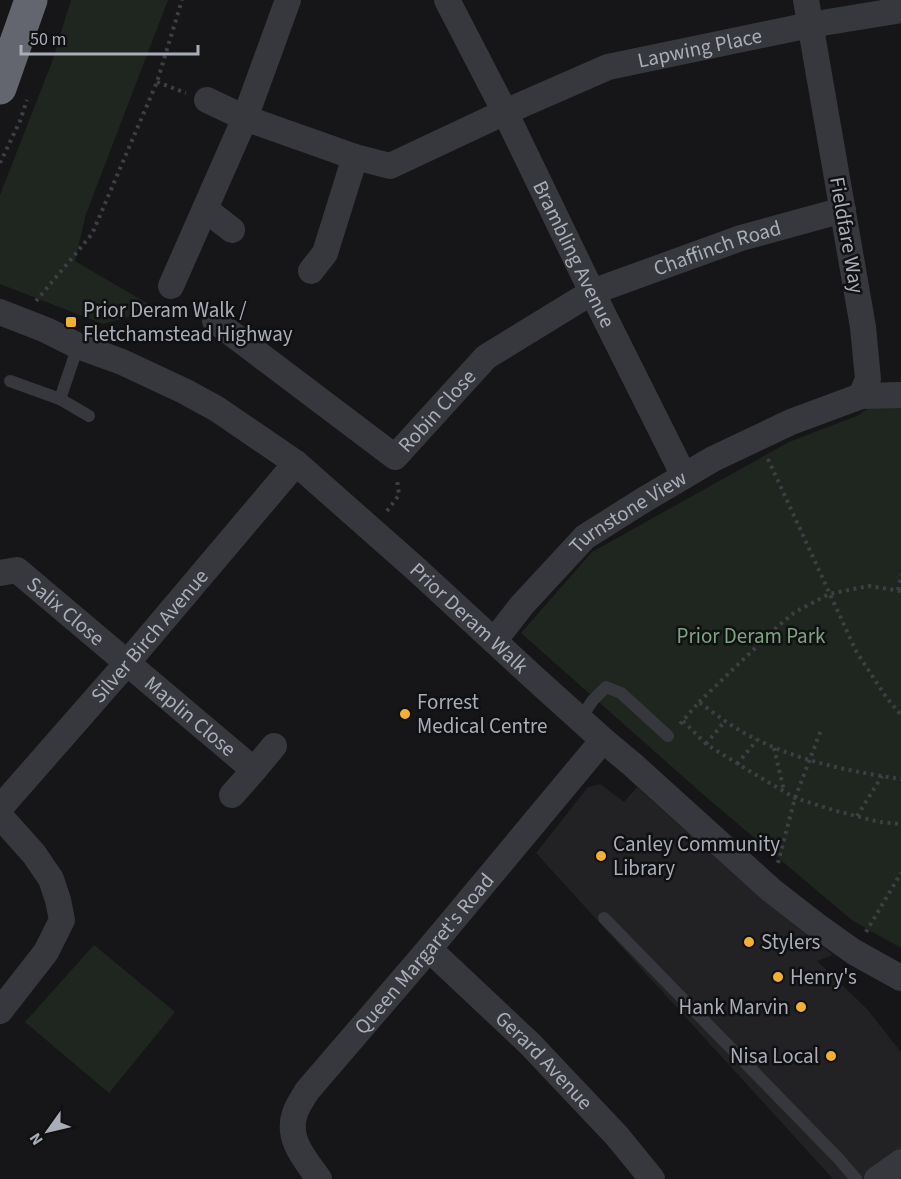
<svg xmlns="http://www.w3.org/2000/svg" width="901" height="1179" font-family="'Source Sans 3',sans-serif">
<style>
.built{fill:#222225}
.green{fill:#1e261f}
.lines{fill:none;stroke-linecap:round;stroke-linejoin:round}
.path{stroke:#3d3f44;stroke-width:4;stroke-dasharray:3 4.5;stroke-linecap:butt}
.lane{stroke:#37383d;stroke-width:12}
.street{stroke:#37383d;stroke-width:26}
.highway{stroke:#63666e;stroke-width:33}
.poi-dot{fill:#f2b134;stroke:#111113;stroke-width:2}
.labels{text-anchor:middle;stroke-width:5;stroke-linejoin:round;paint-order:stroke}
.street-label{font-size:21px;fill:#a8adb8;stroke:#111113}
.poi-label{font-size:21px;fill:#a8adb8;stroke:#111113;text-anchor:start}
.park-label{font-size:21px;fill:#7fa381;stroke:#111113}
</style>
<rect width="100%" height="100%" fill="#161618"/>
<polygon class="built" points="600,784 624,802 637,787 763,900 833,955 817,961 867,1009 901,1052 901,1179 833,1179 536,853 588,787"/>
<g class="green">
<polygon points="71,0 168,0 86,214 75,261 157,309 103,324 0,284 0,195 52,62"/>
<polygon points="901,393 901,948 853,921 706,797 521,633 592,552 789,442 859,415 884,396"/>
<polygon points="94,945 175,1012 109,1093 25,1022"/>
</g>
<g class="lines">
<g class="path">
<polyline points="157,82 186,93"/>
<polyline points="0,163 20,121 27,100"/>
<polyline points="36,301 92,234 157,82 182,0"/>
<polyline points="768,459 856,651 886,697 901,715"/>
<polyline points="387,511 399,495 397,480"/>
<polyline points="898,590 901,574"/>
<polyline points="699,702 777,627 795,612 829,594 869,586 901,591"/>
<polyline points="683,721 706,744 746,769 795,798 833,810 879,822 901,824"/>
<path d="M680 724 699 702C718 716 736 730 758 740 802 762 853 772 901 779"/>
<polyline points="706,744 725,721"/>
<polyline points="774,748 784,791"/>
<polyline points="737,764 757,740"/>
<polyline points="857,816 882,776"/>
<polyline points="778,863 795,798 821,730"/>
<polyline points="866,932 901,873"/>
</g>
<g class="lane">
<polyline points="10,381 60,399 89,416"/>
<polyline points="60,399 78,346"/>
<polyline points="580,719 593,700 606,687 621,693 668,736"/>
<polyline points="604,918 838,1158 856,1179"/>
</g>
<g class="street">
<path id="s1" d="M447 0 505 112 592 292 684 476"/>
<path id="s2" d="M207 100 245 118 355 157 390 166 505 112 608 67 810 25 901 10"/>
<polyline points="205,209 232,230"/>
<polyline points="311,271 325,253 355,157"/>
<polyline points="171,286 245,118 288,0"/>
<path id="s3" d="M0 312 46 330 78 346 122 362 184 391 217 409 296 463 416 569 531 675 603 740 633 765 771 890 816 925 854 952 901 978"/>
<path id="s4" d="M215 321 395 457 486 357 592 292 741 238 843 210"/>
<polyline points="861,396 901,395"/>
<path id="s5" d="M0 573 17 570 254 770 232 795"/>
<path id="s6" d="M494 641 522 605 585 537 642 501 713 459 791 422 861 396 868 379 863 327 806 0"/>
<polyline points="254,770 274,746"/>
<path id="s7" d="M0 808 127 663 296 463"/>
<polyline points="0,816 34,854 51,879 58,900 62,920 46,952 0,1011"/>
<path id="s8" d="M429 949 530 1044 617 1136 652 1179"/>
<path id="s9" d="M319 1179C305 1159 286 1139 295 1113 298 1105 303 1098 307 1091L429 949 603 740"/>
<polyline points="877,1179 901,1162"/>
</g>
<polyline class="highway" points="0,88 31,0"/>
</g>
<g class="poi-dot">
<rect x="65" y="316" width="12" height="12" rx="3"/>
<circle cx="405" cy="714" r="6"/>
<circle cx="601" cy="856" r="6"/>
<circle cx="749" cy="942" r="6"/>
<circle cx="778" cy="977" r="6"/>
<circle cx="801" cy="1007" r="6"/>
<circle cx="831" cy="1056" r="6"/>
</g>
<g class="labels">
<g class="street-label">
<text dy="7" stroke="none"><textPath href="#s2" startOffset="528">Lapwing Place</textPath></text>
<text transform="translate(847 235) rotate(80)" y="7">Fieldfare Way</text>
<text dy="7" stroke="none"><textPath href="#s4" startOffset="618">Chaffinch Road</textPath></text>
<text dy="7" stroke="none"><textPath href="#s1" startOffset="284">Brambling Avenue</textPath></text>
<text dy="7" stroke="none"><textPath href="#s4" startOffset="288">Robin Close</textPath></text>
<text dy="7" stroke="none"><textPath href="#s6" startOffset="188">Turnstone View</textPath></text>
<text dy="7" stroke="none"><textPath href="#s5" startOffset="81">Salix Close</textPath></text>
<text dy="7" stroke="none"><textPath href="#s3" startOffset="566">Prior Deram Walk</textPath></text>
<text dy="7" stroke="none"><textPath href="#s7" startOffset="228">Silver Birch Avenue</textPath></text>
<text dy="7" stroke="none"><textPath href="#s5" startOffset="244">Maplin Close</textPath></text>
<text dy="7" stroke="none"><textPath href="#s9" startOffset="279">Queen Margaret's Road</textPath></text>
<text dy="7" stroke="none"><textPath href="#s8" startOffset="160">Gerard Avenue</textPath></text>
</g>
<g class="poi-label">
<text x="83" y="317">Prior Deram Walk /<tspan x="83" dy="24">Fletchamstead Highway</tspan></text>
<text x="417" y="709">Forrest<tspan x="417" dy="24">Medical Centre</tspan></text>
<text x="613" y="851">Canley Community<tspan x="613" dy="24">Library</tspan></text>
<text x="761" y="949">Stylers</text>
<text x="790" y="984">Henry's</text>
<text x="789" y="1014" text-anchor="end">Hank Marvin</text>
<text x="819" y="1063" text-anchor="end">Nisa Local</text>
</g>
<g class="park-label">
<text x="751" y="643">Prior Deram Park</text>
</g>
</g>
<g transform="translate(48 1131) rotate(236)" stroke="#111113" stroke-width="4.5" paint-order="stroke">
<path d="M0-4.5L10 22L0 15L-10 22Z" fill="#a8adb8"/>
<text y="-9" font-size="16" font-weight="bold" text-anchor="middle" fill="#a8adb8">N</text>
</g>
<path d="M21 45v9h177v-9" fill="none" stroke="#a8adb8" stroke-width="3"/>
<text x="30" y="45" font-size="18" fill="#a8adb8" stroke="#111113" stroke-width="4.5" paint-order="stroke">50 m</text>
</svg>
